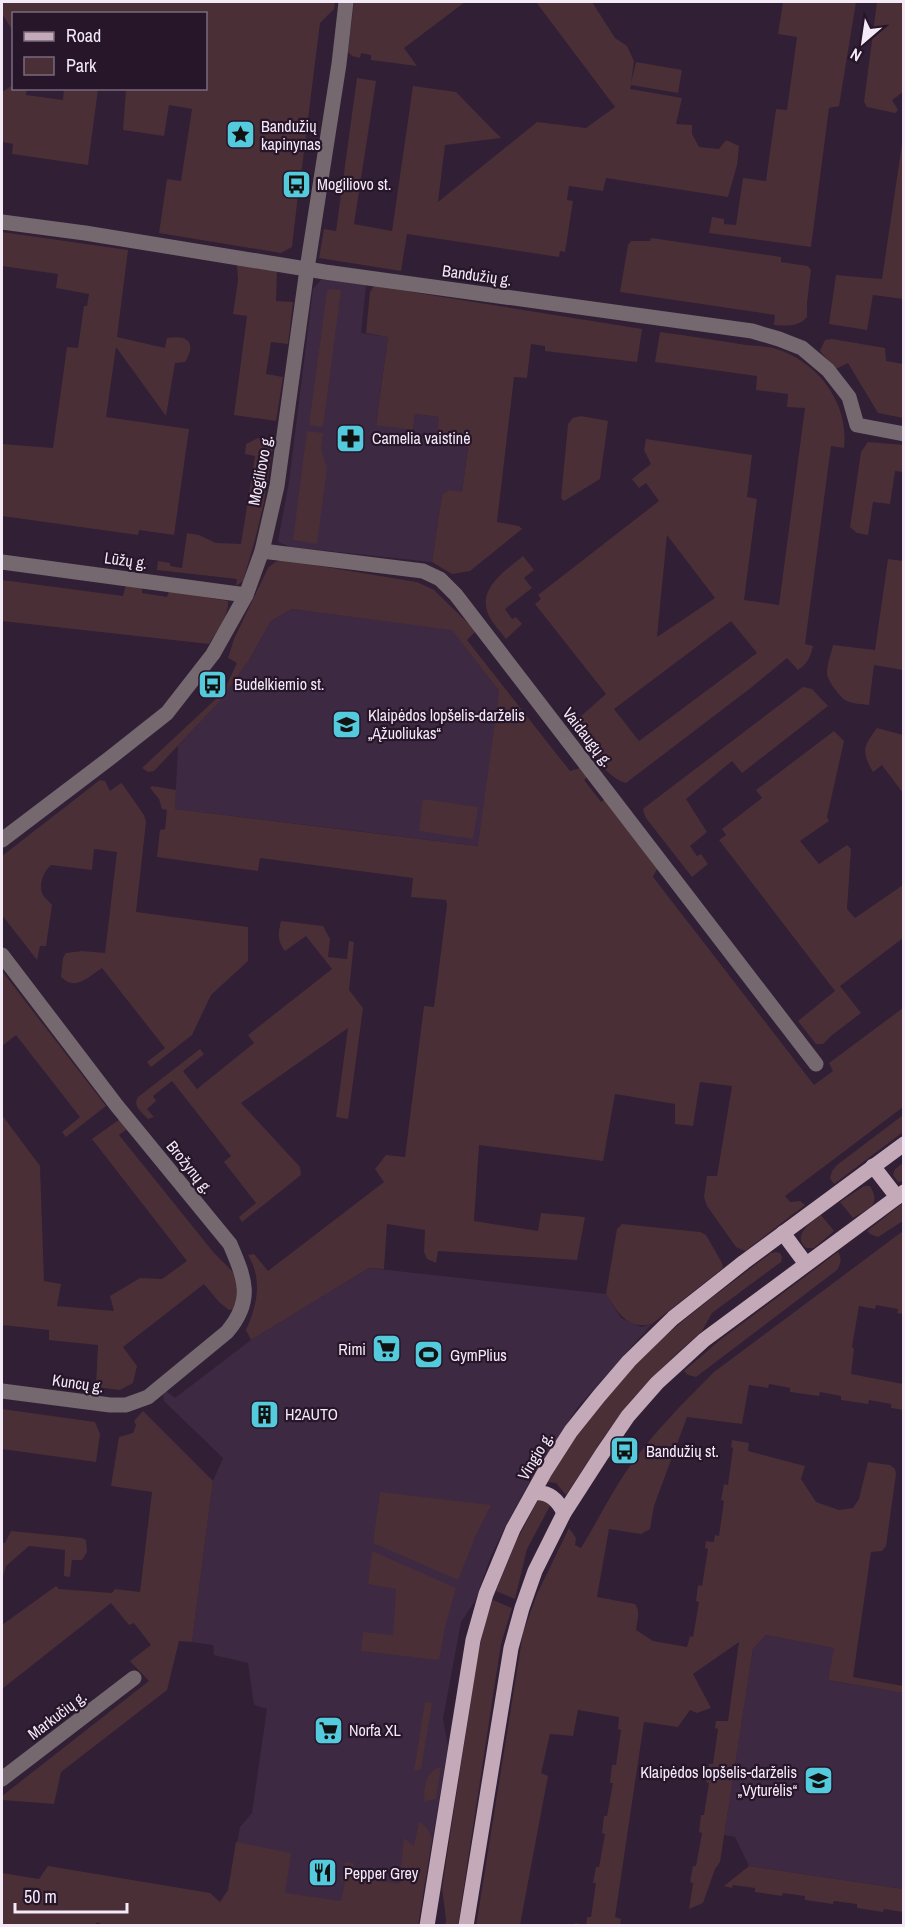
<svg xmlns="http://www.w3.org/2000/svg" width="905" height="1927" font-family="'Archivo Narrow',sans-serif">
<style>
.built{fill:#3e2943}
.green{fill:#4a2f36;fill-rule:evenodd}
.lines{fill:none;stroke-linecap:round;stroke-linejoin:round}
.minor{stroke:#75686f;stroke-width:15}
.major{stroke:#c4a9b9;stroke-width:15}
.labels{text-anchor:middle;stroke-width:4.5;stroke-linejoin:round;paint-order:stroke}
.poi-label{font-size:16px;fill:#f4e9f7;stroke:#27162a;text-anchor:start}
.street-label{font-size:16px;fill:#f4e9f7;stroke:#27162a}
</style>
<rect width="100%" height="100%" fill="#311f35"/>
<g class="built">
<polygon points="321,280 337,280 366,285 361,333 388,337 376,424 413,430 415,414 439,417 468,446 462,492 442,495 432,562 291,547 280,543 278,541 289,482 313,289"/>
<polygon points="292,609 452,629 499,691 479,846 175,809 178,746 219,701 249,660 271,621"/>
<polygon points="369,1268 606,1294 621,1318 641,1327 652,1324 577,1408 530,1481 509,1519 491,1556 475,1601 461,1622 443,1719 448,1747 418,1925 220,1902 228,1890 240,1827 252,1813 267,1709 254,1705 248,1663 214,1655 213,1645 192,1642 213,1481 223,1458 164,1401 163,1395 166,1391 175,1398 251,1340"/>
<polygon points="766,1635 835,1648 828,1680 903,1693 903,1889 749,1866 735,1837 724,1835 753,1649"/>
</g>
<g class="green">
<polygon points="2,2 335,2 334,9 320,23 301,175 295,176 293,192 298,195 292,247 281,253 159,233 167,179 181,181 192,109 169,105 164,136 123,130 126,89 206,88 206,14 14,14 13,31 2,14"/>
<polygon points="354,2 465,2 404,48 417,66 371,60 371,55 361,53 360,58 352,56 348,52"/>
<polygon points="536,2 592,2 615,38 627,46 634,61 631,83 636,62 682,70 678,93 631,85 630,89 682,98 676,124 692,125 692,134 699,147 719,149 726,140 739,146 737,165 728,197 606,178 603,191 569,186 567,200 573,201 565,252 560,251 559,257 407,234 401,271 319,258 324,229 336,231 357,78 376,81 354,224 392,231 413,86 456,92 501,138 445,145 438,202 537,122 586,128 615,107"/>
<polygon points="783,2 856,2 839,106 829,108 811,247 709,233 712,217 724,219 724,224 736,225 743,178 766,181 776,109 787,110 797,37 778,34"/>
<polygon points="877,2 903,2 903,92 892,100 898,110 895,113 867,107 864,102"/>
<polygon points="13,85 14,88 27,89 26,95 63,100 64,89 98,89 88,165 12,154 13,144 2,142 2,92"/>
<polygon points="903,137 903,299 873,295 867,330 829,324 836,275 882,279"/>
<path d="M2 232 128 250 117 337 165 348 167 338C188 335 197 342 185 362L175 363 166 416 116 347 106 417 189 429 174 535 139 530 138 535 2 516V444L53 448 67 347 78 348 84 306H87L89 294 56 288 58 274 2 266Z"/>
<path d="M651 238 781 257V262L808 266 811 270 807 303V317C799 327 786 326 774 325L775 315 620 292 628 245 631 241H650Z"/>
<polygon points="237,264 277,270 276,301 293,302 288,344 271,342 266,374 283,377 276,421 234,415 247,316 233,314 238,280"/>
<polygon points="374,286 642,329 637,362 545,351 545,346 531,344 527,378 514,377 497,522 519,526 522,529 470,571 452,574 432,562 442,495 449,490 462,492 468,447 436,441 439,417 415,414 413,430 376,425 388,337 366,333 370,292"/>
<polygon points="330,289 341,290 323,427 309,425 327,291"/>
<path d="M660 332C689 336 717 340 746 345 758 346 772 346 782 351 821 366 849 405 844 448L831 446 805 644 813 646C810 658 808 663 798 670L787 658 752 687 626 783C605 778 584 742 571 725L606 694 535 604 541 599 538 595 659 501 646 483 639 488 632 479 651 464 644 450 646 439 752 455 747 497 757 499 744 600 779 605 805 408 787 407 788 394 756 390 757 376 655 362ZM667 535 715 598 657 637ZM731 621 757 653 639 741 614 709Z"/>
<polygon points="832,339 885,348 886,361 903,364 903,418 878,413 848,363 836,369 820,351 825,340"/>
<polygon points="581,416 608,421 600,479 564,501 561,498 568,424 573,418"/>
<polygon points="307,431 323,433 321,449 327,468 317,544 293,540"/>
<polygon points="258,438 269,441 273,445 264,502 255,540 243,581 236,586 237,579 157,570 158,561 170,563 170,566 182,568 187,533 199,535 216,543 241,544 255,456 245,454 246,444"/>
<polygon points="868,442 904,445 903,472 895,471 890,504 873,502 868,535 857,533 850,527 861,452"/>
<path d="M523 556 534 570 524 578 532 588 505 609 512 619 516 617 522 624 506 639C501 632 493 624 489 616 476 589 505 571 523 556Z"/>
<path d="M888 559 903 561V670L874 665 869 705C862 704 851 704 845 700 839 696 827 680 827 673 827 664 831 654 833 645L875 650Z"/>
<path d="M283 560 417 582 434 590 476 631 467 640 570 771 580 768 587 777 584 780 601 802 605 799 657 869 653 877 814 1085 833 1071 829 1063 903 1008V1107L785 1196 790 1202 800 1201 805 1205 745 1251 736 1247 707 1206 704 1197 707 1176H717L732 1086 700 1082 693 1126 675 1124V1104L615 1094 603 1161 479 1145 474 1221 538 1231 541 1213 585 1217 577 1260 438 1251 436 1263 427 1259 424 1252 425 1230 387 1224 384 1269 369 1268 251 1340 246 1330C257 1305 263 1280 248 1255L254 1254 268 1271 384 1182 375 1169 386 1155 405 1157 424 1006 434 1007 447 905 446 900 411 897 413 878 260 858 258 871 157 857 160 830 165 829 167 810 162 809 159 799 150 788 152 786 176 790 175 809 478 846 499 691 452 630 292 609 271 621 249 660 219 702 154 771 148 772 142 768 219 696 227 684 237 663 228 658 234 639 268 568 275 562Z"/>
<path d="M2 580 123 596 126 585 142 588V593L167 597 169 591 228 601C229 616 216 632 209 644L2 621Z"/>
<polygon points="803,687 812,689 828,706 742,773 732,761 686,799 707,832 690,846 697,856 701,854 708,864 692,877 646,818 643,810 644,808"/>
<path d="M877 728 903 735V793L882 765 873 772C861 751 863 747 877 728Z"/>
<polygon points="834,731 844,741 827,817 829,821 800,841 819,864 847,845 851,849 847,909 855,918 903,885 903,938 840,986 861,1013 831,1036 823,1044 816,1044 798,1021 835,991 719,840 726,835 722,829 762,798 756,790"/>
<path d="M100 780 105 781 110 791 121 783 123 785 144 815 146 822 136 912 248 927V961L211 995 192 1035 151 1067 147 1062 165 1048 102 968C89 976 76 992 61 977L63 958 66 953 82 951 105 953 117 852 94 849 92 870 51 865C44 871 39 883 42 893 43 897 49 901 52 905L46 946H40L37 960 2 915V856Z"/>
<polygon points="423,799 478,807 473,839 419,831"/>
<path d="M281 921 323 926 330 939 328 957 347 959 349 941 354 942 349 990 363 1008 348 1119 336 1117 348 1028 241 1103 300 1167 301 1175 242 1222 239 1217 256 1203 224 1162 231 1156 172 1081 153 1096 156 1101 147 1109 154 1117 148 1119C142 1112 132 1106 138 1097L200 1049 204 1054 183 1071 197 1089 254 1043 248 1035 332 969 306 936 285 951C277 941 278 933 281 921Z"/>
<polygon points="2,971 106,1106 66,1137 62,1132 80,1117 16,1035 2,1046"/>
<polygon points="2,1115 40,1166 44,1281 61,1284 57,1306 114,1311 110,1296 140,1278 162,1279 187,1261 92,1139 120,1119 127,1129 119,1135 214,1253 233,1272 239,1287 238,1308 229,1310 219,1302 204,1284 123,1347 137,1366 133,1383 120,1390 96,1387 98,1345 49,1340 49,1330 2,1325"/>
<polygon points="903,1115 903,1132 834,1184 830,1178 832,1171 837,1165"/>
<polygon points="903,1163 903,1181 898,1182 893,1175 895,1169"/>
<path d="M864 1186H870C882 1206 867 1209 853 1218L840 1202Z"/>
<polygon points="903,1203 903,1221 878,1237 870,1234 867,1231"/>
<path d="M821 1215 834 1231 814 1248H806C792 1235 810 1223 821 1215Z"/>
<path d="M622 1224 700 1232 706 1235 722 1263 723 1268 652 1324C627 1330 618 1312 606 1294L617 1229Z"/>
<path d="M903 1231V1314L897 1313 898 1309 876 1305 875 1309 859 1306 852 1347 854 1349 851 1374 903 1384V1410L891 1408V1404L869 1400 868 1404 841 1400V1396L820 1392 819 1396 790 1392V1388L769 1384 768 1388 749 1385 742 1424 687 1417 654 1506 650 1529 641 1534 609 1529 597 1597 635 1604C641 1611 637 1621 636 1630L653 1641 687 1647 690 1636 693 1637 699 1602 696 1601 698 1585 702 1586 708 1549 705 1548 706 1541 714 1542 715 1535 719 1536 724 1501 721 1500 724 1484 728 1485 733 1448 731 1447 732 1440 749 1443 748 1451 805 1466 801 1479 816 1502 839 1510 853 1508 859 1499 868 1462 890 1465 895 1469 896 1474 886 1546 882 1551 871 1552 853 1677 903 1686V1693L828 1680 834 1648 766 1635 753 1649 720 1862 715 1869 703 1903 689 1909 693 1883 690 1882 693 1866H696L702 1833 699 1832 701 1815H704L709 1783 706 1782 709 1764H713L718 1729 715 1728 716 1721H728L739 1642 693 1674 711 1708 697 1713 690 1710 678 1727 644 1722 615 1917 621 1919 620 1925H574L575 1923 586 1925 587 1917H591L596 1883H593L596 1867H599L605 1834 602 1833 604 1816H607L613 1783H610L612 1765H616L621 1730 618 1729 619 1717 578 1710 573 1736 550 1734 541 1773 548 1776 520 1925 476 1926 523 1633 537 1594 569 1528 576 1538 575 1545 581 1548C594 1527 605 1505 618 1484 644 1442 679 1407 714 1372Z"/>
<path d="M776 1252 780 1253 782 1257 781 1262 712 1313 702 1331 673 1357 633 1398 605 1435 566 1495 556 1483 547 1482C569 1449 589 1413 616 1384 662 1333 717 1294 771 1253Z"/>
<path d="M838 1252C842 1259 841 1263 837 1270L700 1374 696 1377 688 1375 684 1371 720 1340Z"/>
<polygon points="2,1409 95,1422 100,1434 96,1462 2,1449"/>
<polygon points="143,1411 213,1481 192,1642 179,1641 167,1690 61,1772 54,1804 2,1800 2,1796 149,1681 130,1661 151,1645 134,1623 129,1625 111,1603 2,1689 2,1625 56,1586 59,1589 112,1593 115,1589 140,1592 152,1492 111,1486 119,1437 133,1433 136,1425 134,1421"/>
<polygon points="380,1492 491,1505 476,1535 458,1580 373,1543"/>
<polygon points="545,1499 551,1504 527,1549 515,1599 496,1591 516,1542 538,1500"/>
<polygon points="11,1531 82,1538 86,1540 87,1552 82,1560 72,1560 70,1577 64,1576 65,1550 29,1546 6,1566 2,1580 2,1543 5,1543"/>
<polygon points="372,1551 456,1588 445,1627 439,1660 361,1651 363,1632 393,1635 396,1589 368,1584"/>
<polygon points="493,1600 512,1608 501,1644 458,1925 445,1926 446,1919 442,1888 478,1654 486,1620"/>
<polygon points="425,1702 432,1703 421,1769 414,1771"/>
<path d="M441 1767 436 1799 424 1801C424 1787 426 1770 441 1767Z"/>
<path d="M419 1822C427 1826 429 1831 432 1839L418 1925 105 1926 97 1922 95 1926 2 1925V1873L39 1879 48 1866 210 1893 220 1902 228 1890 236 1842 291 1853 285 1893 341 1901 345 1882 341 1881 345 1862 354 1863 352 1876 399 1884 404 1838 414 1846Z"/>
<polygon points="749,1866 903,1889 903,1912 884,1909 883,1912 857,1908 857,1904 834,1901 833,1904 805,1900 805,1896 783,1893 782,1896 755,1892 755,1888 733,1885 732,1888 724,1886"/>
</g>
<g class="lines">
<g class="minor">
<polyline points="2,222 85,233 325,272 752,331 779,339 802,348 828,370 849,397 857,425 904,434"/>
<polyline points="262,551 423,571 440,579 456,595 816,1064"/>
<polyline points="2,562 246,595"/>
<polyline points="2,840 110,758 167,713 213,654 246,595 262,551 277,486 307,269 339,64 346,2"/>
<path d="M2 955 117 1106 230 1244C245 1279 254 1300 227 1332L148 1397 126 1405H110L2 1391"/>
<polyline points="2,1779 134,1678"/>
</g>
<g class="major">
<polyline points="873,1166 897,1197"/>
<polyline points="783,1233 806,1264"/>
<path d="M534 1493C549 1491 558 1500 564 1513"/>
<polyline points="427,1926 473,1640 486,1594 513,1529 544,1473 571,1431 599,1396 629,1361 673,1318 744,1262 904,1144"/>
<polyline points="466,1926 511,1648 522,1608 535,1571 564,1513 602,1454 628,1416 657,1383 704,1340 904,1192"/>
</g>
</g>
<defs>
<symbol id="sight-square" viewBox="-11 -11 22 22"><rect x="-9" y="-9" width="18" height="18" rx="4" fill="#54cadd" stroke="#27162a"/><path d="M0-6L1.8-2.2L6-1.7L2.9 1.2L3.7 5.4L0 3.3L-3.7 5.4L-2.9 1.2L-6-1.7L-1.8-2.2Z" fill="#111"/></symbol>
<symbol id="bus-square" viewBox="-11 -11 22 22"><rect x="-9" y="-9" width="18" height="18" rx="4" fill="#54cadd" stroke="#27162a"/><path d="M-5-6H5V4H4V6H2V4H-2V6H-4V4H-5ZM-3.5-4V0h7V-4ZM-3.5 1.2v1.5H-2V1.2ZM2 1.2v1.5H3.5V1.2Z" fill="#111"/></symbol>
<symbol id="pharmacy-square" viewBox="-11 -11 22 22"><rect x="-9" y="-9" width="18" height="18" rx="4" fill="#54cadd" stroke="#27162a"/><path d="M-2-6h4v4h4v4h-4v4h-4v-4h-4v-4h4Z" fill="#111"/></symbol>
<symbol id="school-square" viewBox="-11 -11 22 22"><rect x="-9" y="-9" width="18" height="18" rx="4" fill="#54cadd" stroke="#27162a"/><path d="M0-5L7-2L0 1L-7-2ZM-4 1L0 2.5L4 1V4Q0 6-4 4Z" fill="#111"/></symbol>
<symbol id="supermarket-square" viewBox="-11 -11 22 22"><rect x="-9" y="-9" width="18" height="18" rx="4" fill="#54cadd" stroke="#27162a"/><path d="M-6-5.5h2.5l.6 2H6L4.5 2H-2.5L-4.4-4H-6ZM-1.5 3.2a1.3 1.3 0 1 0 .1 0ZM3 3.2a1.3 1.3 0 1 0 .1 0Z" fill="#111"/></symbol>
<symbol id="stadium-square" viewBox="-11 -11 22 22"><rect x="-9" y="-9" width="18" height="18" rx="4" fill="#54cadd" stroke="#27162a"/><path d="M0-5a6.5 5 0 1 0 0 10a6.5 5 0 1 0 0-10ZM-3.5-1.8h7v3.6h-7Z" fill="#111"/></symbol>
<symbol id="building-square" viewBox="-11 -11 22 22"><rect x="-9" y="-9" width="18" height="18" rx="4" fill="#54cadd" stroke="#27162a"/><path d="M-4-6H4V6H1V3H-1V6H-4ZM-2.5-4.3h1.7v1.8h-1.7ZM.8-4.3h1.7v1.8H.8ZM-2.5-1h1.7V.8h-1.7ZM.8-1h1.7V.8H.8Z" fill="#111"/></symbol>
<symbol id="restaurant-square" viewBox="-11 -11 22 22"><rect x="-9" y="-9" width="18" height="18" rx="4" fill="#54cadd" stroke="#27162a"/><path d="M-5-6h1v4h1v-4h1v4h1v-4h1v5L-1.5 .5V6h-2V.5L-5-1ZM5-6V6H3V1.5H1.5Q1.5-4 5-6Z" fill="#111"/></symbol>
</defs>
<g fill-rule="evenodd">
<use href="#sight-square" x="224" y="118" width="33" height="33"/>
<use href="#bus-square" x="280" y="168" width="33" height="33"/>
<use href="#pharmacy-square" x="334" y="422" width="33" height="33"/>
<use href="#bus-square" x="196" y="668" width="33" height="33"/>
<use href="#school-square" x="330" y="708" width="33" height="33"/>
<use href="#supermarket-square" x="370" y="1332" width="33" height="33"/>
<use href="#stadium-square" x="412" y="1338" width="33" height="33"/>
<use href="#building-square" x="248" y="1398" width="33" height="33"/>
<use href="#bus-square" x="608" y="1434" width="33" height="33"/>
<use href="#supermarket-square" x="312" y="1714" width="33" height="33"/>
<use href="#school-square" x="802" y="1764" width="33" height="33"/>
<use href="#restaurant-square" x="306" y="1856" width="33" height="33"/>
</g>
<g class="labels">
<g class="poi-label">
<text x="261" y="132">Bandužių<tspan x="261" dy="18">kapinynas</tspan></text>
<text x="317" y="190">Mogiliovo st.</text>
<text x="372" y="444">Camelia vaistinė</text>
<text x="234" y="690">Budelkiemio st.</text>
<text x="368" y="721">Klaipėdos lopšelis-darželis<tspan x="368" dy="18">„Ąžuoliukas“</tspan></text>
<text x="366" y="1355" text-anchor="end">Rimi</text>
<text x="450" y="1361">GymPlius</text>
<text x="285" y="1420">H2AUTO</text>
<text x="646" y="1457">Bandužių st.</text>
<text x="349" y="1736">Norfa XL</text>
<text x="797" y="1778" text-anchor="end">Klaipėdos lopšelis-darželis<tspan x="797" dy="18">„Vyturėlis“</tspan></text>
<text x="344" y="1879">Pepper Grey</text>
</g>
<g class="street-label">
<text transform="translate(477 275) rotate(8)" y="6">Bandužių g.</text>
<text transform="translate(260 470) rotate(-79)" y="6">Mogiliovo g.</text>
<text transform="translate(126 560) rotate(8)" y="6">Lūžų g.</text>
<text transform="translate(588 737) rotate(52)" y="6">Vaidaugų g.</text>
<text transform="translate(190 1167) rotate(51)" y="6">Brožynų g.</text>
<text transform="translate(78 1383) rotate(8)" y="6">Kuncų g.</text>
<text transform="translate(535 1456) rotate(-59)" y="6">Vingio g.</text>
<text transform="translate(57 1715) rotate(-37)" y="6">Markučių g.</text>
</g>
</g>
<rect width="905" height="1927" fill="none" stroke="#f4e9f7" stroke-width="6"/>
<rect x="12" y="12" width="195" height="78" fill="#27162a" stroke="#796a7c" stroke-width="1.5"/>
<rect x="24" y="32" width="30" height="9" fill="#c4a9b9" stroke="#796a7c" stroke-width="1.5"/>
<text x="66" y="42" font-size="18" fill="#f4e9f7">Road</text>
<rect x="24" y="57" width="30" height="18" fill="#4a2f36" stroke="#796a7c" stroke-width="1.5"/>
<text x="66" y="72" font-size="18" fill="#f4e9f7">Park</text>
<g transform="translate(863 42) rotate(209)" stroke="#27162a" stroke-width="4.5" paint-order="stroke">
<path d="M0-4.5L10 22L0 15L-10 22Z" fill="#f4e9f7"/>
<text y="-9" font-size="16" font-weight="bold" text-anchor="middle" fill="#f4e9f7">N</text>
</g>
<path d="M15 1903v9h112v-9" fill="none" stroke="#f4e9f7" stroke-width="3"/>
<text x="24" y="1903" font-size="18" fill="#f4e9f7" stroke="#27162a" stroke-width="4.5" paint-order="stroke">50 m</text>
</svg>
